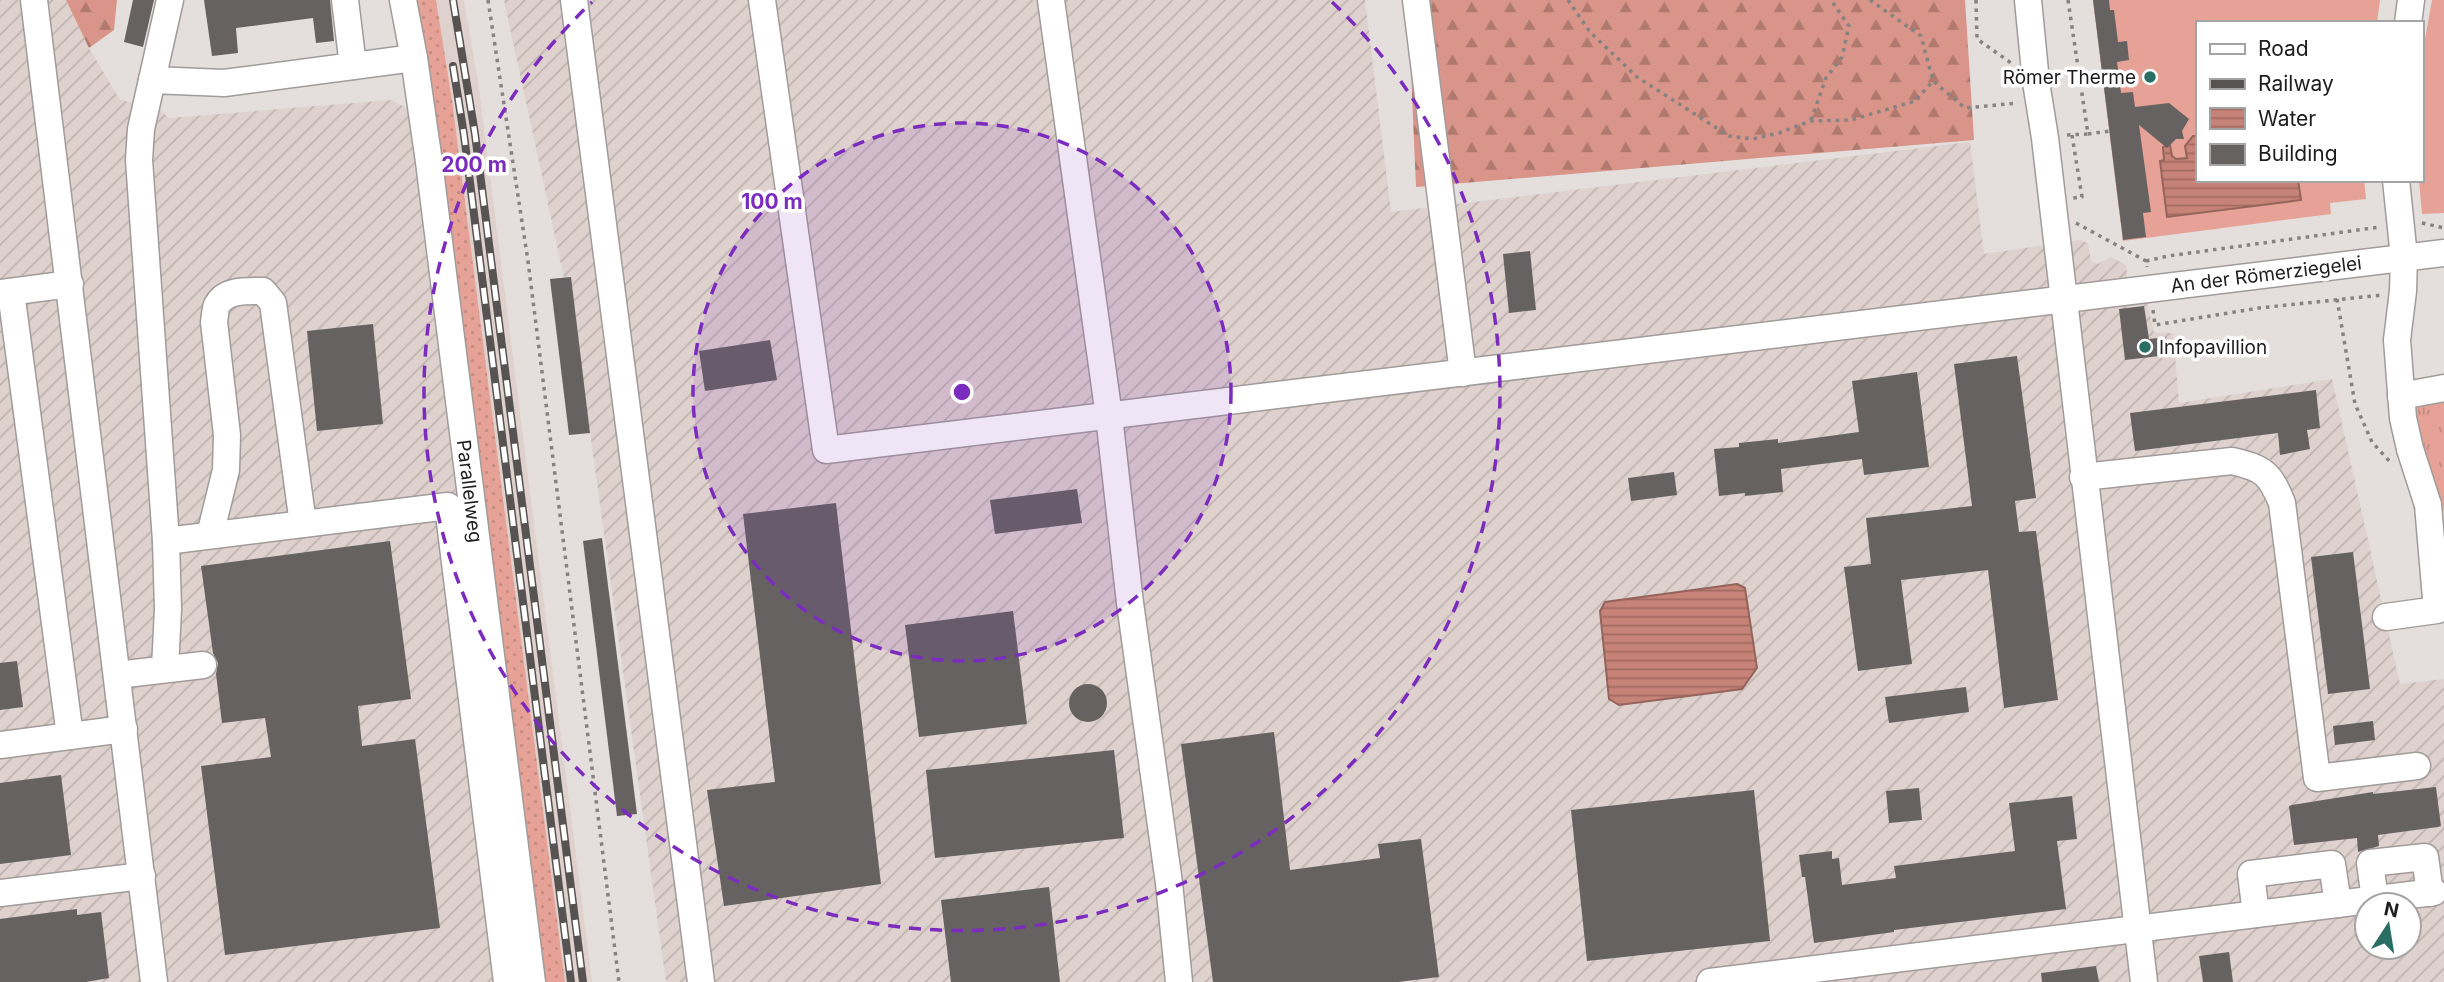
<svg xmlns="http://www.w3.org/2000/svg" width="2444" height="982" font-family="Inter,sans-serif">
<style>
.built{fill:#dfd1ce}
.industrial{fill:url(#industrial-furrows);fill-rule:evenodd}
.grass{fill:url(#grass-dots)}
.forest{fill:url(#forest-firs)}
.park{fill:url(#park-tufts)}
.garden{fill:#e6a296}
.water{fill:url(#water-rules);stroke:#94645c;stroke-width:2}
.building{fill:#666261}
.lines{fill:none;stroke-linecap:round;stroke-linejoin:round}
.minor-casing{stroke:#a19b9b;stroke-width:29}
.path{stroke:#868281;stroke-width:3.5;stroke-dasharray:3.5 5;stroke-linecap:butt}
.minor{stroke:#fff;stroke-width:26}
.rail-casing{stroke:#575353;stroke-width:8}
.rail{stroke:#fff;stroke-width:5;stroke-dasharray:16;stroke-linecap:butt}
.minor-bridge-casing{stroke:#a19b9b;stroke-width:29;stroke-linecap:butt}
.minor-bridge{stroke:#fff;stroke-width:26}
.ring{fill:none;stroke:#7b2cbf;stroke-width:3.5;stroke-dasharray:12 9}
.poi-dot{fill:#286e62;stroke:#fff;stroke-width:2.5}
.labels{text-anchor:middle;stroke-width:7;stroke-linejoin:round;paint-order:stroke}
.poi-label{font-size:19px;fill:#1e1c1c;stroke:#fff;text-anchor:end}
.street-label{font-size:19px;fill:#1e1c1c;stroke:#fff}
.centre{fill:#7b2cbf;stroke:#fff;stroke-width:3.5}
.ring-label{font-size:21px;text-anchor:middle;font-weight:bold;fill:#7b2cbf;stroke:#fff;stroke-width:7;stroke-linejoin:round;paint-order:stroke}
</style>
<defs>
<pattern id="industrial-furrows" width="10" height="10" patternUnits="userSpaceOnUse" patternTransform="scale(1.75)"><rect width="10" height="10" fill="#dfd1ce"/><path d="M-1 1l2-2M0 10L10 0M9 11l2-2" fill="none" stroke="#bfb3b0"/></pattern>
<pattern id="grass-dots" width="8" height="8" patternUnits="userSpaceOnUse" patternTransform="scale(1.75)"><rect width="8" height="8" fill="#e6a296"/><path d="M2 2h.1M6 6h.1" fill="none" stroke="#c58b81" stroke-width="1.8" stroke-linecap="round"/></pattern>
<pattern id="forest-firs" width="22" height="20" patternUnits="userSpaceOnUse" patternTransform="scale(1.75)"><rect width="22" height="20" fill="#d99589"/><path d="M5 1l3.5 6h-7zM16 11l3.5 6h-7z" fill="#af796f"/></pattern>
<pattern id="park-tufts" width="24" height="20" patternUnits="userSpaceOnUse" patternTransform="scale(1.75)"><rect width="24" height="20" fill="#e6a296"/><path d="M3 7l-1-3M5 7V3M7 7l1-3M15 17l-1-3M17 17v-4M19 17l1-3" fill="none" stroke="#c58b81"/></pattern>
<pattern id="water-rules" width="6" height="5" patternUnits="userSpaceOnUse" patternTransform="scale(1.75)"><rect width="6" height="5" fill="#c78378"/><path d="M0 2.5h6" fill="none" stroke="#a16a62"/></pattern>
</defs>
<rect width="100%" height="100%" fill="#e4dedd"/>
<polygon class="built" points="436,0 464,0 479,89 592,982 565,982 452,100"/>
<g class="industrial">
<polygon points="0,0 66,0 89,48 120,100 159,109 169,118 391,100 408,109 517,982 0,982"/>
<path d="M504 0H1365L1391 212 1970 142 1984 254 2080 240 2088 243 2091 261 2098 264 2111 257 2126 265 2129 291 2145 292 2154 333H2173L2179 403 2332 379 2400 684 2444 679V982H666L577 338ZM2367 905H2409V947H2367Z"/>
</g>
<polygon class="grass" points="412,0 436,0 452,100 565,982 540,982"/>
<g class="forest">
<polygon points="66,0 117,0 114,30 89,48"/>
<polygon points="1408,0 1965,0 1974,140 1416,187"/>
</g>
<polygon class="park" points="2444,394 2444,512 2427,460 2419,454 2410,413 2416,405"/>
<g class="garden">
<polygon points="2093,0 2380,0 2377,23 2197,23 2197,180 2364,180 2366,199 2330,203 2331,214 2123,241"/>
<polygon points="2432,0 2444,0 2444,213 2422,214 2419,180 2421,180 2421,61"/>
</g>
<g class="water">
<polygon points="2193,136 2197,136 2197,180 2298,180 2301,200 2167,217 2160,161 2164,160 2163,147 2170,145 2172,156 2176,159 2187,158 2185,146"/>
<polygon points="1737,584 1745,588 1757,668 1742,689 1619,705 1609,699 1600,611 1605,602"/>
</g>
<g class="building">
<polygon points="133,0 154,0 143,47 124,42"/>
<polygon points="204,0 330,0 334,41 316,43 313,18 236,28 238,53 212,56"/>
<polygon points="2093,0 2109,0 2110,10 2114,10 2118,42 2127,41 2129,60 2117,62 2121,93 2133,92 2135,107 2169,103 2189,119 2182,131 2184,139 2176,139 2167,148 2139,125 2151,212 2143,213 2146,237 2123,240"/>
<polygon points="1530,251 1536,310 1509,313 1503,254"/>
<polygon points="571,277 590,433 569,435 550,279"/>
<polygon points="2144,306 2149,339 2166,337 2168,355 2125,360 2119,309"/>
<polygon points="373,324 383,424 317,431 307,331"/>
<polygon points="770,340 777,380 705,391 699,351"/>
<polygon points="2017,356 2036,498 2015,501 2019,532 2036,531 2058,700 2004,708 1988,570 1901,580 1912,664 1858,671 1844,567 1871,564 1866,518 1972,506 1954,364"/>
<polygon points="1917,372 1929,467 1864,475 1862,459 1781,469 1783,492 1745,496 1745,493 1719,496 1714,449 1739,447 1739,443 1778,439 1778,443 1859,432 1852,381"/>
<polygon points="2316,390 2320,428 2307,430 2310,449 2280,455 2278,433 2135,451 2130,413"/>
<polygon points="1674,472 1677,495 1631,501 1628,478"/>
<polygon points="1077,489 1082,523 995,534 990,500"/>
<polygon points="836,503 881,884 724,906 707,790 775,782 743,514"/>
<polygon points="602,538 637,814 617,816 583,541"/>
<polygon points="390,541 411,699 358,706 362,746 415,739 440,928 225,955 201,766 271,757 265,718 222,723 216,674 218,663 213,653 201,566"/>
<polygon points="2353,552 2370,689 2328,694 2311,557"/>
<polygon points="1013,611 1027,724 919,737 905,625"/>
<polygon points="17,661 23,707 0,710 0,663"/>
<circle cx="1088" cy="703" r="19"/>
<polygon points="1966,687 1969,712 1889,723 1885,697"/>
<polygon points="2373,721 2375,740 2335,745 2333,726"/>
<polygon points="1274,732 1290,870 1380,858 1378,844 1421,839 1439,977 1398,982 1213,982 1181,744"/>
<polygon points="1114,750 1124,838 935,858 926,770"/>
<polygon points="61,775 71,855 0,864 0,783"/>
<polygon points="2436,787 2441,826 2438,827 2378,835 2379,846 2358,852 2357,838 2294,845 2289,806 2292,805 2373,792 2373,794"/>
<polygon points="1919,788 1922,820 1889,823 1886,791"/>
<polygon points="1754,790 1770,941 1587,961 1571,810"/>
<polygon points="2072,796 2077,839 2057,841 2066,909 1894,930 1894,932 1814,943 1805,877 1802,877 1799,855 1832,851 1832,859 1839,858 1842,885 1896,878 1894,866 2015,851 2009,803"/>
<polygon points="1049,887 1060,982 951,982 941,900"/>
<polygon points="77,909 77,915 101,912 109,978 86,982 0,982 0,919"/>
<polygon points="2229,952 2233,982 2203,982 2199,956"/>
<polygon points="2096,966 2099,982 2042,982 2041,973"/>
</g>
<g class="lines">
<defs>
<g id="minor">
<polyline points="34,0 154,982"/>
<polyline points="345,0 353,66"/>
<polyline points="403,0 414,58 429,162 532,982"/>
<polyline points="574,0 701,982"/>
<polyline points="762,0 826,450 2444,253"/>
<polyline points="1051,0 1109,416 1130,603 1169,883 1179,982"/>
<polyline points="1416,0 1463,373"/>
<polyline points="2028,0 2036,82 2045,138 2144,982"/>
<polyline points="2408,23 2411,0"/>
<polyline points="152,80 170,0"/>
<polyline points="2396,180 2404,257 2403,291 2397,340 2403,418 2410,449"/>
<polyline points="11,292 70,736"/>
<polyline points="0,293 70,284"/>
<polyline points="2401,396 2444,388"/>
<path d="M2083 477 2232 461C2263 468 2270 473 2282 503L2317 778 2417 766"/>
<path d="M210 535 226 470 227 435 214 322C215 317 215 309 217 305 226 289 248 291 263 291L273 303 303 524"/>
<polyline points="166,541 448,506 507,982"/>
<polyline points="2386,617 2437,610 2428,505"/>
<polyline points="165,669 168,609 166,541 139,160 141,129 152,80 224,83 414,58"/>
<polyline points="117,675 203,665"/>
<polyline points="0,745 124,729"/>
<polyline points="0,893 142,876"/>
<polyline points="2375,899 2370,863 2425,857 2430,893"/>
<polyline points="2256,914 2251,874 2332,864 2338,904"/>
<polyline points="1710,982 2434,892"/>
</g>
</defs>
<use href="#minor" class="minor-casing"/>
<g class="path">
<polyline points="488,0 528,261 619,982"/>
<polyline points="1568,0 1590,32 1637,77 1729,136 1753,139 1779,133 1811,121 1851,120 1915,101 1933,81"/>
<polyline points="1870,0 1921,36 1933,81 1965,108 2018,103"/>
<polyline points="1976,0 1977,39 2014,65"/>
<polyline points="1811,120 1826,78 1842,57 1849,26 1831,0"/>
<polyline points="2088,134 2110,131"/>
<polyline points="2067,135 2088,134 2068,0"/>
<polyline points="2072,135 2082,197 2073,198"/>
<polyline points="2076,223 2146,261 2147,267"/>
<polyline points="2422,223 2444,228"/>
<polyline points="2146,261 2168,256 2380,227"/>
<polyline points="2337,299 2355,404 2372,442 2391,463"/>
<polyline points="2153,310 2155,325 2259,308 2382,295"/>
</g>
<use href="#minor" class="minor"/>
<defs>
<g id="rail">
<polyline points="453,0 475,134 583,982"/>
<polyline points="453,66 464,135 571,982"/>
</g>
</defs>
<use href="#rail" class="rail-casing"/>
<use href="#rail" class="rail"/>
<defs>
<polyline id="minor-bridge" points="2410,449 2428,505"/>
</defs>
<use href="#minor-bridge" class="minor-bridge-casing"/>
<use href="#minor-bridge" class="minor-bridge"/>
</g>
<circle cx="962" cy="392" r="269" fill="#7b2cbf" fill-opacity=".12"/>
<g class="ring">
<circle cx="962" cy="392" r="269"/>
<path d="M1332 2A538 538 0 1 1 592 2"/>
</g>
<g class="poi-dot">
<circle cx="2150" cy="77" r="7"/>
<circle cx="2145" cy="347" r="7"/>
</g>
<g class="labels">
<g class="poi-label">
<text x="2136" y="84">Römer Therme</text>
<text x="2159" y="354" text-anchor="start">Infopavillion</text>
</g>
<g class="street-label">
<text transform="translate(2266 274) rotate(-7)" y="7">An der Römerziegelei</text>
<text transform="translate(470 491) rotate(83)" y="7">Parallelweg</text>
</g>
</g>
<circle cx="962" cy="392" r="10" class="centre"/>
<g class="ring-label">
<text x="474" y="172">200 m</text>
<text x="772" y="209">100 m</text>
</g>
<rect x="2196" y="21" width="228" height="161" fill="#ffffff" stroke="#a5a4a4" stroke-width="2"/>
<rect x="2210" y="44" width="35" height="10" fill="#ffffff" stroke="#a5a4a4" stroke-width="2"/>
<text x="2258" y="56" font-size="21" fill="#1e1c1c">Road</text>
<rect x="2210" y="79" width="35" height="10" fill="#575353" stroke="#a5a4a4" stroke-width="2"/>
<text x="2258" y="91" font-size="21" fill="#1e1c1c">Railway</text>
<rect x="2210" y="108" width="35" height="21" fill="url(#water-rules)" stroke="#a5a4a4" stroke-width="2"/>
<text x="2258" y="126" font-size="21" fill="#1e1c1c">Water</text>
<rect x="2210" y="144" width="35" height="21" fill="#666261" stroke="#a5a4a4" stroke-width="2"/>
<text x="2258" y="161" font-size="21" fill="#1e1c1c">Building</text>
<g transform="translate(2388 926) rotate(12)"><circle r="33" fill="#ffffff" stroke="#a5a4a4" stroke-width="2"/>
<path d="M0-5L12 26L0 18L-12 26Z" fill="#286e62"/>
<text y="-10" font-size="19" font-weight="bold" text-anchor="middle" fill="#1e1c1c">N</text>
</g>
</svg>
